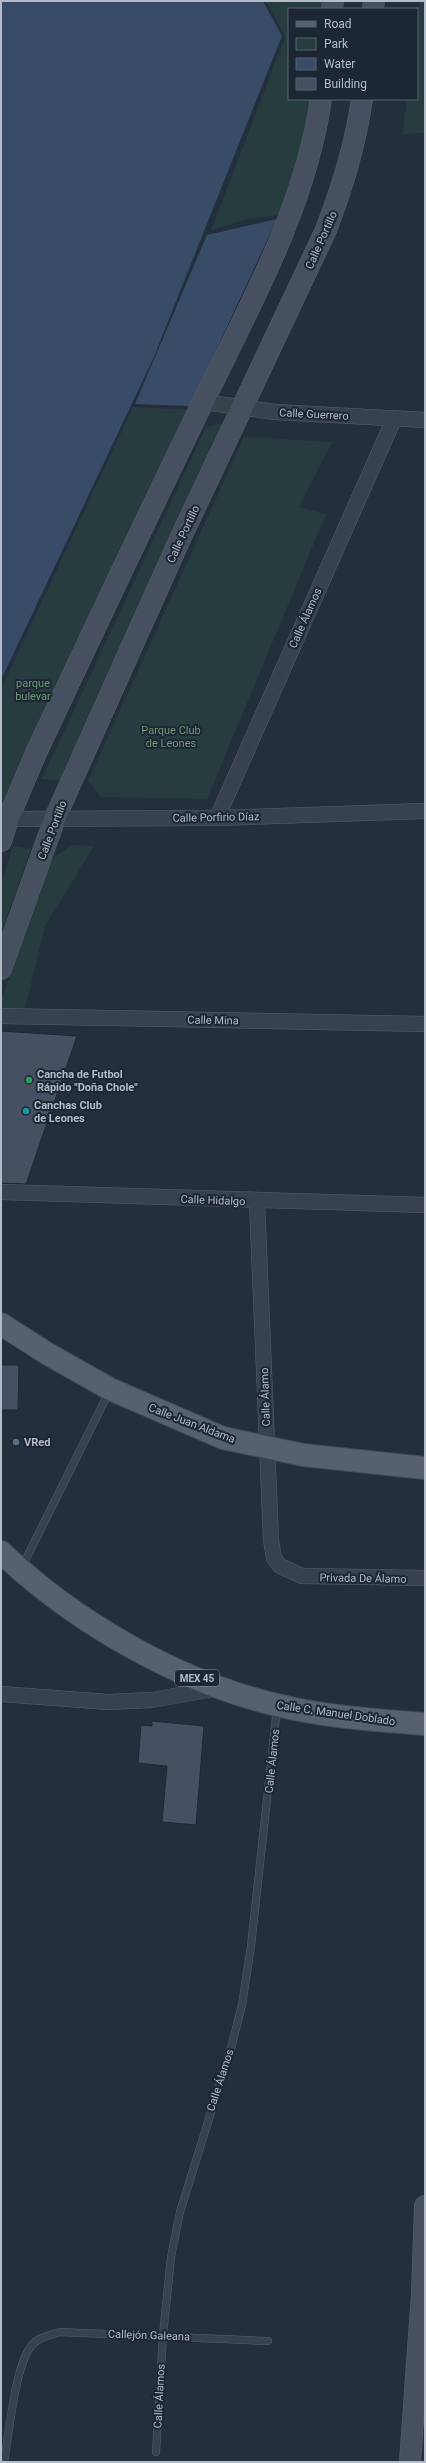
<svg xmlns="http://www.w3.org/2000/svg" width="426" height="2463" font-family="Roboto,sans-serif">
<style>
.green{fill:#263c3f}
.water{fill:#394c67}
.building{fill:#455162;stroke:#1f2835}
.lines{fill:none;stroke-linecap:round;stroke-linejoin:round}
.lane-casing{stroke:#565f6c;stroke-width:8}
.street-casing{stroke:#565f6c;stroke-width:16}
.secondary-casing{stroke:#565f6c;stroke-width:22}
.primary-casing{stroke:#414a57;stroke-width:24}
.lane{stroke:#38414e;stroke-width:7}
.street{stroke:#38414e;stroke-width:15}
.secondary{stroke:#465061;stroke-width:21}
.primary{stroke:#56606e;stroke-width:22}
.leisure-dot{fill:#2e9e5b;stroke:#1d2633;stroke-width:1.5}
.culture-dot{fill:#0f9aa8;stroke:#1d2633;stroke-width:1.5}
.service-dot{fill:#5c6f8a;stroke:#1d2633;stroke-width:1.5}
.labels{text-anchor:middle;stroke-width:4;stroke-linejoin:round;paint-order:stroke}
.shield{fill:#1d2633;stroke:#878f9c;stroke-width:1}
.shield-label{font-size:10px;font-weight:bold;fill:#b4bcc9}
.street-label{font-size:11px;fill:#b4bcc9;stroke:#1d2633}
.park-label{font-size:11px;fill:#6b9a76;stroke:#1d2633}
.poi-label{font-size:11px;font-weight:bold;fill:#b4bcc9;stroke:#1d2633;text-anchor:start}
</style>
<rect width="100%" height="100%" fill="#242f3e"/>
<g class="green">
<polygon points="266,1 326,1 325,9 289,9 289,99 315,99 286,214 247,219 211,230 285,37"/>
<polygon points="420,1 425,1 425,132 402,135 407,99 417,99 417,20"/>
<polygon points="133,407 195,410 1,828 1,689"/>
<polygon points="223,423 62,781 42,779 206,427"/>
<polygon points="244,437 332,442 299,507 326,514 207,799 101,797 88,781"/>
<polygon points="72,845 94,846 45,926 25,1009 1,1009 1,1001 46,870 53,858"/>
<polygon points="13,846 31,849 1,934 1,885"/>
</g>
<g class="water">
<polygon points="1,1 263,1 282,36 153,359 1,680"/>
<polygon points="277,219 190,406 135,404 207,235"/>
</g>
<g class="building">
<polygon points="1,1031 77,1036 26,1184 1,1183"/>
<polygon points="1,1365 19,1365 18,1410 1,1410"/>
<polygon points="152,1721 204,1726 196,1825 162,1822 167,1766 138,1763 141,1725 152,1726"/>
</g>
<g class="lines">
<defs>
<g id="lane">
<polyline points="22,1567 109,1392"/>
<polyline points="156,2452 163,2335 171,2257 180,2212 231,2048 242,2005 251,1946 277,1708"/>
<path d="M4 2462C9 2435 15 2364 32 2345 39 2337 50 2335 60 2332L268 2341"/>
</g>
<g id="street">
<polyline points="203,402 275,412 425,420"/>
<polyline points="217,818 394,419"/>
<polyline points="8,819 217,818 425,811"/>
<polyline points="1,1016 425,1024"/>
<polyline points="1,1192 425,1205"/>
<polyline points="257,1202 271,1540 274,1558 280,1566 302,1576 425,1578"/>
<polyline points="1,1694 108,1702 152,1700 219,1688"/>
</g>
<g id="secondary">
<polyline points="332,9 333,1"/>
<polyline points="373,9 374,1"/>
<path d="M1 841 8 819 36 753C91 636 146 519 203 402 250 305 305 208 321 99"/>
<path d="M1 969 55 818 180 539 326 230C343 185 355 146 362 99"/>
<polyline points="410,2462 422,2293 425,2206"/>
</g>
<g id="primary">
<polyline points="1,1324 48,1354 110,1389 223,1438 303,1455 425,1468"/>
<path d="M1 1552C74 1622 179 1682 277 1705 325 1717 376 1720 425 1724"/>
</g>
</defs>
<use href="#lane" class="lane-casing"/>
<use href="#street" class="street-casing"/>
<use href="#secondary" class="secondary-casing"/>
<use href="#primary" class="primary-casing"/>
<use href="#lane" class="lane"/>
<use href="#street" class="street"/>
<use href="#secondary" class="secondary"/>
<use href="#primary" class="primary"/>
</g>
<circle class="leisure-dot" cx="29" cy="1080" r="4"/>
<circle class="culture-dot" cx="26" cy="1111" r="4"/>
<circle class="service-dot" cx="16" cy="1442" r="4"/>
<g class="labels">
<rect class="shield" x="175" y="1670" width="44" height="16" rx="3"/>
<g class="shield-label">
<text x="197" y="1682">MEX 45</text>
</g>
<g class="street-label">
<text transform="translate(321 240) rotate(-66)" y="4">Calle Portillo</text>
<text transform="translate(314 414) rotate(3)" y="4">Calle Guerrero</text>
<text transform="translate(183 534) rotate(-65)" y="4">Calle Portillo</text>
<text transform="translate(305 618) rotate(-66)" y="4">Calle Álamos</text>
<text transform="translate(216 817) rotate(-1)" y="4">Calle Porfirio Díaz</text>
<text transform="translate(52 830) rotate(-69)" y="4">Calle Portillo</text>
<text transform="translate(213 1020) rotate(1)" y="4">Calle Mina</text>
<text transform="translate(213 1200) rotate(2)" y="4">Calle Hidalgo</text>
<text transform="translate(265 1397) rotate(-92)" y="4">Calle Álamo</text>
<text transform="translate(192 1423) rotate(21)" y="4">Calle Juan Aldama</text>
<text transform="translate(363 1578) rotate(1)" y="4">Privada De Álamo</text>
<text transform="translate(336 1713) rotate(8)" y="4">Calle C. Manuel Doblado</text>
<text transform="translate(272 1761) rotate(-84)" y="4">Calle Álamos</text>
<text transform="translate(220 2080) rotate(-72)" y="4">Calle Álamos</text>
<text transform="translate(149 2335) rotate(2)" y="4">Callejón Galeana</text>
<text transform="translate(159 2396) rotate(-87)" y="4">Calle Álamos</text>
</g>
<g class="park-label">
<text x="33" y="687">parque<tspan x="33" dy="13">bulevar</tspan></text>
<text x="171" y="734">Parque Club<tspan x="171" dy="13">de Leones</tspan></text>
</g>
<g class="poi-label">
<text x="37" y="1078">Cancha de Futbol<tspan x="37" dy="13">Rápido "Doña Chole"</tspan></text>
<text x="34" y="1109">Canchas Club<tspan x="34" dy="13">de Leones</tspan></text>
<text x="24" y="1446">VRed</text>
</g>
</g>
<rect width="426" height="2463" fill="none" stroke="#b4bcc9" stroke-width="4"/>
<rect x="288" y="8" width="130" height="92" fill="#1d2633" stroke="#59626f"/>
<rect x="296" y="21" width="20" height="6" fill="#56606e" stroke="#59626f"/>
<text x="324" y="28" font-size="12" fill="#b4bcc9">Road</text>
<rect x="296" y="38" width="20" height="12" fill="#263c3f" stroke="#59626f"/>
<text x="324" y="48" font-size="12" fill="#b4bcc9">Park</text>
<rect x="296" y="58" width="20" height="12" fill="#394c67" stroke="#59626f"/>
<text x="324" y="68" font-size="12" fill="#b4bcc9">Water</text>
<rect x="296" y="78" width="20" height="12" fill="#455162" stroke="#59626f"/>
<text x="324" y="88" font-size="12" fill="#b4bcc9">Building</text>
</svg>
